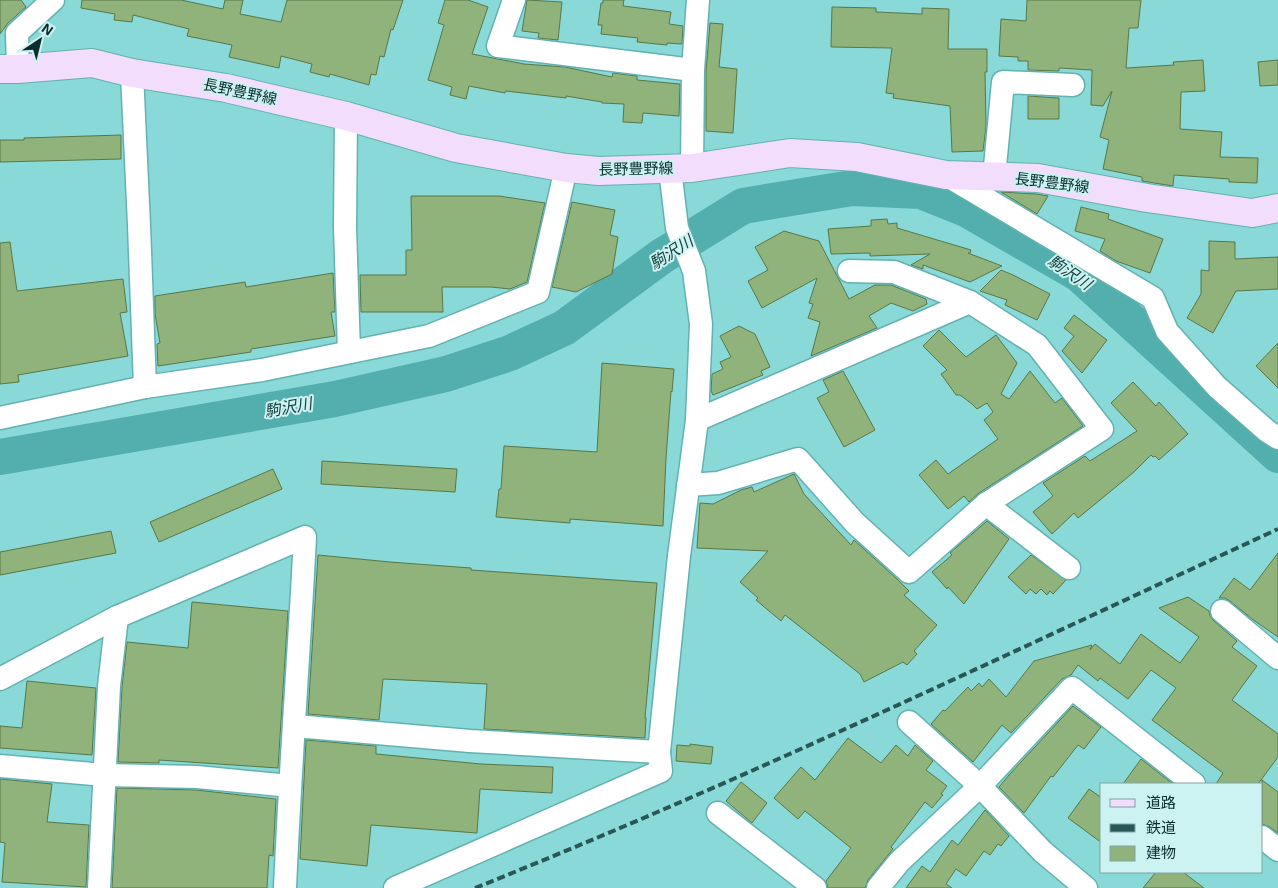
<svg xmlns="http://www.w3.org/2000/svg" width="1278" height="888" font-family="'Exo 2','Noto Sans JP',sans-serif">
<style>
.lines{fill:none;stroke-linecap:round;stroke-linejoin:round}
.river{stroke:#52afae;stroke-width:36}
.building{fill:#8fb37a;stroke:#597747}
.minor-casing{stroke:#63b2b1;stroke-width:25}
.secondary-casing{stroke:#63b2b1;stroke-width:30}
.minor{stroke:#fff;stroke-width:22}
.secondary{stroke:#f2ddfc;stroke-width:28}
.rail{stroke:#295656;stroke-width:4;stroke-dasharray:8 4;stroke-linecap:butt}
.labels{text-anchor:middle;stroke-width:4;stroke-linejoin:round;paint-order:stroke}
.street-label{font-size:15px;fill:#0a2d2d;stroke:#ccf2f1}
.water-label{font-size:16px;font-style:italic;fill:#14403f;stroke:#ccf2f1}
</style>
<rect width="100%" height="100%" fill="#89d9d8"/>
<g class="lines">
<polyline class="river" points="0,457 335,399 446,374 510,353 564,328 662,256 743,206 852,188 921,191 966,209 1079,274 1278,455"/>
</g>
<g class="building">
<polygon points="0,0 21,0 26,7 8,23 0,34"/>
<polygon points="82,0 181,0 223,9 225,0 243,0 240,14 281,22 287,0 403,0 393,30 391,29 384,57 380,56 376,75 371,74 369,85 330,74 329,77 310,72 312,64 281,56 279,68 229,57 232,45 187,36 189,29 133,15 132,22 114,20 115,14 81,8"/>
<polygon points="445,0 468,0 488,7 472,54 524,64 565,67 612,77 613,73 637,76 637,80 680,84 679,116 643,113 642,123 623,122 624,104 602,103 602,102 566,96 566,98 506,91 505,93 469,86 466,99 450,95 452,87 428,80 444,25 438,23"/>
<polygon points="527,0 562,2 558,40 538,38 539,33 522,31"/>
<polygon points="603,0 624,0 623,6 671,12 669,24 683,26 682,44 667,43 667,45 637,42 638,38 601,34 602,25 598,25 601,3 603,3"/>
<polygon points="1027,0 1141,0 1138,28 1129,28 1126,68 1174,65 1173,62 1203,60 1205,91 1181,92 1180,129 1222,132 1220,157 1258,158 1257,183 1229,182 1229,179 1174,175 1173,186 1142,181 1142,177 1103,169 1109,140 1100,137 1112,91 1103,106 1091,105 1092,70 1059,68 1059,71 1028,70 1028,61 1018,61 1018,57 999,56 1001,19 1026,21"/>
<polygon points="832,7 876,8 876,12 922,14 922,8 949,9 948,49 987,49 987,72 985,72 986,127 983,151 952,152 950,106 893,98 894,94 886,93 892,48 831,47"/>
<polygon points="710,23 723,24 719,67 737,69 733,133 706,131 706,71"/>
<polygon points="1278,60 1278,85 1260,86 1258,62"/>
<polygon points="1028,96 1059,98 1059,119 1028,119"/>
<polygon points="121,135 121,159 0,162 0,140 24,140 24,138"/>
<polygon points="1001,192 1036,194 1048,196 1037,214"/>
<polygon points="411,196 499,196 545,203 527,282 510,289 491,287 442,287 443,312 361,312 360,275 406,275 406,250 412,250"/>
<polygon points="572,202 615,210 610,235 618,237 612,274 576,292 552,287"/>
<polygon points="1081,207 1109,214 1108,219 1163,239 1150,273 1116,261 1100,251 1105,239 1075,231"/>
<polygon points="887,219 888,224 897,223 897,228 971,250 970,253 968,253 1002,266 970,282 923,265 923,269 911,265 930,254 870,256 870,253 831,254 828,229 871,226 871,220"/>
<polygon points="784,231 819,241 849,299 875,285 891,285 926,299 927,304 913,311 891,303 869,316 877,328 811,356 820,322 808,318 813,304 809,303 817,278 762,308 748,281 768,270 755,247"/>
<polygon points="1209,241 1235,242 1235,259 1278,257 1278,289 1236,291 1213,333 1187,318 1201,294 1201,270 1209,271"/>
<polygon points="10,242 17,291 123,279 127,312 120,313 128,356 18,375 19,382 0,384 0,243"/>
<polygon points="1001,270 1013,275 1050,294 1037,320 1005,305 1007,300 980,291"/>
<polygon points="333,273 335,312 331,312 335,336 251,349 251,352 158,366 157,344 160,343 155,314 155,296 245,282 246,287"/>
<polygon points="1074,315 1107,340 1082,373 1062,351 1074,336 1064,328"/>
<polygon points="739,326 755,334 770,367 761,371 763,375 713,395 711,391 712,374 723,369 720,362 731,357 720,336"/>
<polygon points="939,330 966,357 996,335 1017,363 1001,394 1009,399 1030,371 1055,403 1062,398 1083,426 979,493 969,502 964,496 948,509 919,475 936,460 948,474 998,439 984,420 993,412 987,403 977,409 972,404 960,395 956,395 941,374 947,370 923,346"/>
<polygon points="1278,343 1278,388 1256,366"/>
<polygon points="602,363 674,369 672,392 671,391 666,458 663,526 570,519 570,523 496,517 499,489 501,489 504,446 597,452"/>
<polygon points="843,371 875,430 844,447 817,398 829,392 823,380"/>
<polygon points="1133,382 1156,406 1159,402 1188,434 1159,460 1155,456 1153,457 1151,455 1134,472 1078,518 1074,513 1052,534 1033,512 1053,496 1043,483 1085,456 1090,461 1137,431 1111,403"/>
<polygon points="322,461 457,469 455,492 321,484"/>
<polygon points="273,469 282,489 159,542 150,522"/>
<polygon points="794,474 804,494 851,545 854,540 897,579 909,591 904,595 937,625 914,651 917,654 907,665 903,662 864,682 860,674 785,615 781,621 756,600 758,598 740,582 768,551 697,548 700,503 713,504 741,490 752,487 754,492"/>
<polygon points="987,521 1009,539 964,604 948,587 947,589 932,572 952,555 950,553"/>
<polygon points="111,531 116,553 0,575 0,552"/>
<polygon points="1278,553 1278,637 1252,619 1230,601 1225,598 1219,598 1234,578 1250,590"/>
<polygon points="318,555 390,562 471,568 471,570 657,583 645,718 646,718 645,738 484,729 487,684 383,679 379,720 308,714"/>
<polygon points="1031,555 1066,580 1053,594 1050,591 1047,595 1041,589 1036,594 1030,589 1026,594 1008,577"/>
<polygon points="1188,597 1209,611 1210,616 1214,621 1237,641 1232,647 1257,666 1232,700 1278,734 1278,757 1258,784 1216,784 1223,773 1152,720 1176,688 1151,670 1128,699 1100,678 1098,681 1078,665 1071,675 1062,679 1011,733 1002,725 973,762 931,724 943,710 945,711 968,687 971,691 979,683 982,687 989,679 1006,697 1034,661 1092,645 1090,650 1095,644 1120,664 1141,634 1180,663 1199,637 1159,608"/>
<polygon points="192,602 288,611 278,768 159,760 159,763 118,762 122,687 127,642 188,648"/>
<polygon points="27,681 96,688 92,755 0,748 0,726 22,728"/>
<polygon points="1073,706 1101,727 1084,749 1078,745 1053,777 1051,776 1024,813 999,787 1009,775"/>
<polygon points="848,738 881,763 896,745 908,756 915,745 933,761 926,770 947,786 941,794 943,795 932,808 925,802 891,847 893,849 868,880 865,888 828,888 826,881 851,848 805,811 798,819 774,798 801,767 815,780"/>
<polygon points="306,740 376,746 376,754 481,764 553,767 552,793 480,789 477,833 371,825 367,866 300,859"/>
<polygon points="690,744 713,747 711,764 676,761 677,745 690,746"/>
<polygon points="1141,759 1173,784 1123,784"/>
<polygon points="0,779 52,784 47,822 89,825 86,887 2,882 5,843 0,842"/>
<polygon points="1262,780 1278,792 1278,833 1270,827 1262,824"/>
<polygon points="741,782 767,803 752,823 726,801"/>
<polygon points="117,788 196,790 276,799 273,856 269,855 267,888 112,888"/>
<polygon points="1089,789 1102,798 1102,843 1068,818"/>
<polygon points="985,810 1009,836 1001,846 998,844 990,855 984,851 966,876 956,869 946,884 952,888 906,888 922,866 930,872 952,840 958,845"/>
<polygon points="1156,872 1183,872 1204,888 1143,888"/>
</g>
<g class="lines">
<defs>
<g id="minor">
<polyline points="514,0 498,46 693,70"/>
<polyline points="18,69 17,33 53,0"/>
<polyline points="132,73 139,225 145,387"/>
<polyline points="346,116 345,227 349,352"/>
<polyline points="692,168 693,70 698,0"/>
<polyline points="946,175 1153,298 1167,331 1217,387 1267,431 1278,438"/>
<polyline points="994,177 1003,82 1073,85"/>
<polyline points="849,271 894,272 970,302"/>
<polyline points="0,418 145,387 262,370 429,336 538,292 566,168"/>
<polyline points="688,485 718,483 798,459 855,523 909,572 986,504 1102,429 1037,345 970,302 697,420"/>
<polyline points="986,504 1069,568"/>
<polyline points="1222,611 1278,658"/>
<path d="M0 679 117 617 305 537C299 654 290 771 285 888"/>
<polyline points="909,722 980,786 1043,852 1086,888"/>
<polyline points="295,726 470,741 659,752"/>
<polyline points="0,766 105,775 197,777 290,786"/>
<polyline points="718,813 815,888"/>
<polyline points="1262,837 1278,850"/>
<polyline points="99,888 109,686 117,617"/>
<polyline points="395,888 661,771 659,752 679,556 697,420 701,324 694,271 677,228 670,169"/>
<polyline points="878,888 899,862 980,786 1072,688 1194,784"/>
</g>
<polyline id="secondary" points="0,69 18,69 92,63 132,73 226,88 346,116 456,148 566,168 599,171 692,168 790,153 857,157 946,175 1038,178 1147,198 1252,213 1278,208"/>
</defs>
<use href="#minor" class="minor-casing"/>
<use href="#secondary" class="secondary-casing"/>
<use href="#minor" class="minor"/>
<use href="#secondary" class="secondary"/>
<path class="rail" d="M475 888C747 779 1012 652 1278 529"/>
</g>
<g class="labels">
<g class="street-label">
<text transform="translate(240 92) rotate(12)" y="5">長野豊野線</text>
<text transform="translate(636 169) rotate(-1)" y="5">長野豊野線</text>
<text transform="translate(1052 183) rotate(7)" y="5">長野豊野線</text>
</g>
<g class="water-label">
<text transform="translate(671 252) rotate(-33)" y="6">駒沢川</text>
<text transform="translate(1070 272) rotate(34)" y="6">駒沢川</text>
<text transform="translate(288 407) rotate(-10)" y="6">駒沢川</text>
</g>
</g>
<rect x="1100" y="783" width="162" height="90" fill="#ccf2f1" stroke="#7ea3a3"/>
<rect x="1110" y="799" width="25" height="8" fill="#f2ddfc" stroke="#7ea3a3"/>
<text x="1146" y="808" font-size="15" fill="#0a2d2d">道路</text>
<rect x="1110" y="824" width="25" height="8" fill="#295656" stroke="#7ea3a3"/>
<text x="1146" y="833" font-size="15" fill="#0a2d2d">鉄道</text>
<rect x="1110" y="846" width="25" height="15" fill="#8fb37a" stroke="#7ea3a3"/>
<text x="1146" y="858" font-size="15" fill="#0a2d2d">建物</text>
<g transform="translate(40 40) rotate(35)" stroke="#ccf2f1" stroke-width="4" paint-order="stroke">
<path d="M0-4L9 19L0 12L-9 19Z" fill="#0a2d2d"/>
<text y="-8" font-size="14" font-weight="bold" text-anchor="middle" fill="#0a2d2d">N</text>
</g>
</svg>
